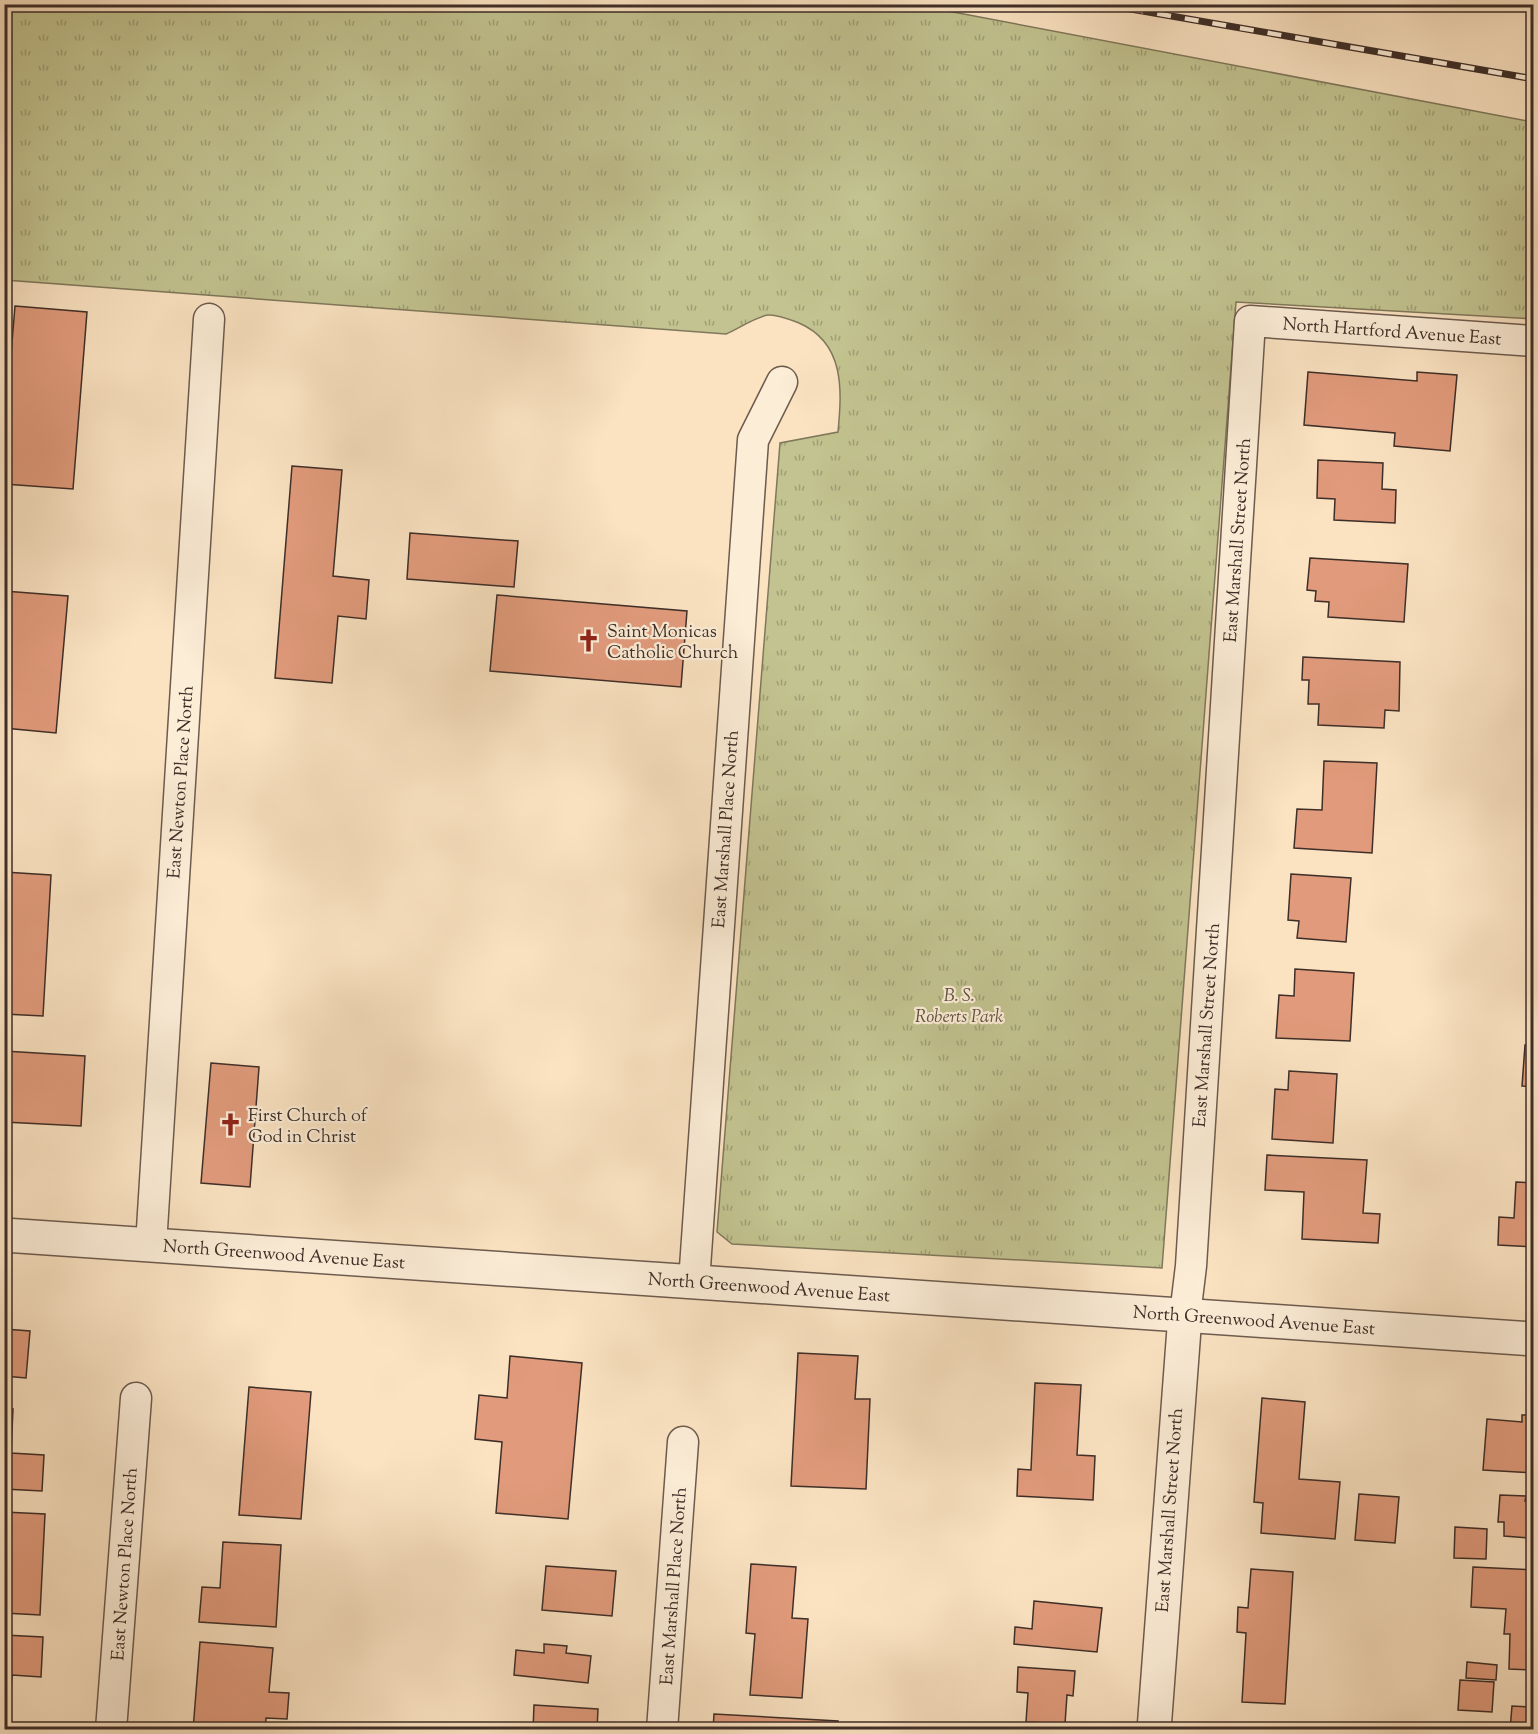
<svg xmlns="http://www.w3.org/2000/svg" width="1538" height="1734" font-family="'Sorts Mill Goudy',serif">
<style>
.park{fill:url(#park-tufts);stroke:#80785c;stroke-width:1.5}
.building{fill:#e19b7c;stroke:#3e2e28;stroke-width:1.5}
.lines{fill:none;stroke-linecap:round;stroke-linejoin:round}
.minor-casing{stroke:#6d5b4e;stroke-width:33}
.tertiary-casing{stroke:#6d5b4e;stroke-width:36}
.minor{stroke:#fcedd7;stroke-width:30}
.tertiary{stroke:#fcedd7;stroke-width:33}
.rail-casing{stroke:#3e2e28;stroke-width:7}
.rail{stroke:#fcedd7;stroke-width:4.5;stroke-dasharray:14;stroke-linecap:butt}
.labels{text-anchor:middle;stroke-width:4.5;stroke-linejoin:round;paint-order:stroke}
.street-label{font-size:18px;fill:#3e2e28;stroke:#fcedd7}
.poi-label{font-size:18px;fill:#3e2e28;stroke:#fcedd7;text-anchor:start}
.park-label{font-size:18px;font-style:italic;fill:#5f5342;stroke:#fcedd7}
</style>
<defs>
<pattern id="park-tufts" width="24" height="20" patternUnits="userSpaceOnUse" patternTransform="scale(1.5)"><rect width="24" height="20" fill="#c2c390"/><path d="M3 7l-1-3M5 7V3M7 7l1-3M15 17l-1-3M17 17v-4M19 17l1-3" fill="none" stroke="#9f9f76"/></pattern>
</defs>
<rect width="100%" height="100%" fill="#fbe3c2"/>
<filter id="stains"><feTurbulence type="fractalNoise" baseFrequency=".00333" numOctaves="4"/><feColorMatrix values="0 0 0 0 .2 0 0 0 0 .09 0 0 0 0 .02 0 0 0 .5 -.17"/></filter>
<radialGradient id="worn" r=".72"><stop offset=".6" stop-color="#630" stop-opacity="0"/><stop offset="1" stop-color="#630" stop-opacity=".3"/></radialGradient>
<path class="park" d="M4 5H916L1533 122V319L1236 302 1162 1268 732 1244 717 1232 780 443 838 432C842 390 845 343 799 323 791 320 777 314 768 315 755 317 738 329 726 334L5 280Z"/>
<g class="building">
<polygon points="15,306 87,312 73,489 4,484 4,439"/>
<polygon points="1308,372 1417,381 1417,372 1457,375 1450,451 1394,446 1395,433 1304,425"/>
<polygon points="1318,460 1383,463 1382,489 1396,490 1395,523 1334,520 1335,499 1317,498"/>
<polygon points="292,466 342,470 333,576 369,580 366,619 338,616 332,683 275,678"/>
<polygon points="410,533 518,541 514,587 407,579"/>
<polygon points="1310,558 1408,564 1404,622 1328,617 1329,602 1315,601 1316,591 1307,590"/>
<polygon points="4,591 68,596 56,733 4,728"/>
<polygon points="497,595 687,611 681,687 490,671"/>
<polygon points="1303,657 1400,662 1399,711 1385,710 1384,728 1318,725 1319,704 1308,704 1309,680 1302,680"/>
<polygon points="1324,761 1377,763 1372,853 1294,848 1297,809 1322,810"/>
<polygon points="4,872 51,875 43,1016 4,1014"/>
<polygon points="1291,874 1351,878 1346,942 1297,938 1299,921 1288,920"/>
<polygon points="1534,950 1534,1011 1529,1010"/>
<polygon points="1295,969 1354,973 1350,1041 1276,1038 1279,995 1294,996"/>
<polygon points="1525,1045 1534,1045 1534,1087 1522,1086"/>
<polygon points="4,1051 85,1056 81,1126 4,1122"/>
<polygon points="211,1063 259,1067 250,1187 201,1183"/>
<polygon points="1289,1071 1337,1074 1333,1143 1272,1139 1275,1089 1288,1090"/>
<polygon points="1267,1155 1367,1160 1363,1213 1380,1214 1378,1243 1302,1239 1304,1192 1265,1190"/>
<polygon points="1516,1182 1534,1183 1534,1247 1498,1245 1499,1217 1514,1218"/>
<polygon points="4,1294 8,1294 5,1329 30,1331 26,1378 4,1376"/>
<polygon points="798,1353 858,1356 855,1399 870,1399 866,1489 791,1486"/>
<polygon points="510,1356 582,1363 568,1519 496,1513 502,1442 475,1439 479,1395 507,1398"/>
<polygon points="1035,1383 1081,1385 1077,1455 1095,1456 1093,1500 1017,1496 1018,1469 1031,1470"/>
<polygon points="249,1387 311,1392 301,1519 239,1515"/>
<polygon points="1262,1398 1305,1402 1299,1479 1340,1482 1335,1539 1261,1533 1263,1503 1254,1502"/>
<polygon points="4,1408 13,1409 11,1453 44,1455 42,1491 4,1489"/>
<polygon points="1522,1415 1534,1415 1534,1473 1483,1470 1487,1419 1522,1422"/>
<polygon points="1359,1494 1399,1497 1395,1543 1355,1540"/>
<polygon points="1500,1495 1526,1496 1525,1501 1534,1502 1534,1545 1529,1545 1529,1538 1504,1536 1504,1522 1498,1522"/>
<polygon points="4,1512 45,1514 40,1615 4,1613"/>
<polygon points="1455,1527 1487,1529 1486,1559 1454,1558"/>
<polygon points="223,1542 281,1545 276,1627 199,1622 202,1587 220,1588"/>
<polygon points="751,1564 796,1567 792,1618 808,1619 802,1698 750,1695 755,1634 746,1633"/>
<polygon points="546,1566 616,1571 612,1616 542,1610"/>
<polygon points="1473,1567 1534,1570 1534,1670 1509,1669 1510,1634 1504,1634 1506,1609 1471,1607"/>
<polygon points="1251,1569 1293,1572 1285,1704 1242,1702 1246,1633 1237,1632 1238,1607 1248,1608"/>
<polygon points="1034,1601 1102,1608 1097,1652 1014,1644 1015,1627 1032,1629"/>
<polygon points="4,1635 43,1637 41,1677 12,1675 8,1730 4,1730"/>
<polygon points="200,1642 273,1648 269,1692 289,1693 287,1719 266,1718 265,1730 193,1730"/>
<polygon points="544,1644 567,1646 566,1653 591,1656 588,1683 514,1675 516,1650 544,1653"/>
<polygon points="1467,1662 1497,1665 1496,1680 1466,1678"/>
<polygon points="1018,1667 1075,1671 1073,1696 1067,1695 1065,1724 1026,1722 1028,1693 1017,1692"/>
<polygon points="1460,1680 1494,1682 1492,1712 1458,1710"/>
<polygon points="1531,1695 1534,1695 1534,1730 1510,1730 1512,1706 1530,1707"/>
<polygon points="534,1705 598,1709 597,1730 533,1730"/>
<polygon points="714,1714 838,1721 837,1730 713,1730"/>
</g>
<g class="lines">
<defs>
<g id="minor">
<polyline points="151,1245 209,319"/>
<polyline points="694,1282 753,440 782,382"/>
<polyline points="1185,1315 1191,1266 1250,321 1534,341"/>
<polyline points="111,1730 136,1398"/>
<polyline points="662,1730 683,1442"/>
</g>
<g id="tertiary">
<polyline points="4,1235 1534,1339"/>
<polyline points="1154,1730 1185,1315"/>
</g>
</defs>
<use href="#minor" class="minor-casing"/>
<use href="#tertiary" class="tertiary-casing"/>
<use href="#minor" class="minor"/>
<use href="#tertiary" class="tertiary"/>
<defs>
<polyline id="rail" points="1102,4 1534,79"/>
</defs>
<use href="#rail" class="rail-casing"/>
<use href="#rail" class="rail"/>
</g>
<defs>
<symbol id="church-bare" viewBox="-9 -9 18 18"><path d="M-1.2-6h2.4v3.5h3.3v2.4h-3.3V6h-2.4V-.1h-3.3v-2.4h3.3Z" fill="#8f2418" stroke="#fcedd7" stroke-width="2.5" paint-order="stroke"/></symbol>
</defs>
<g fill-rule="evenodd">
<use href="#church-bare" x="572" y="624" width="33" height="33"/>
<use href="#church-bare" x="214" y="1108" width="33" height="33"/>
</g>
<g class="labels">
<g class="street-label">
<text transform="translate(1392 331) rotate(4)" y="6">North Hartford Avenue East</text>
<text transform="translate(1237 540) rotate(-86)" y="6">East Marshall Street North</text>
<text transform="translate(180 782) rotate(-86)" y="6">East Newton Place North</text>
<text transform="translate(725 829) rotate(-86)" y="6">East Marshall Place North</text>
<text transform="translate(1206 1025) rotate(-86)" y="6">East Marshall Street North</text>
<text transform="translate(284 1254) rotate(4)" y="6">North Greenwood Avenue East</text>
<text transform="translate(769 1287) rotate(4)" y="6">North Greenwood Avenue East</text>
<text transform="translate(1254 1320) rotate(4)" y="6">North Greenwood Avenue East</text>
<text transform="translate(1169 1510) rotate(-86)" y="6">East Marshall Street North</text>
<text transform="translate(124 1564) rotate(-86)" y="6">East Newton Place North</text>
<text transform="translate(673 1586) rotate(-86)" y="6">East Marshall Place North</text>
</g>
<g class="poi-label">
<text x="607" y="637">Saint Monicas<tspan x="607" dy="21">Catholic Church</tspan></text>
<text x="248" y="1121">First Church of<tspan x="248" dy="21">God in Christ</tspan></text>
</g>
<g class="park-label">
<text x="959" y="1001">B. S.<tspan x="959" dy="21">Roberts Park</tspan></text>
</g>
</g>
<rect width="1538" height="1734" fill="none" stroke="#fbe3c2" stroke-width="24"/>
<rect x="6" y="6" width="1526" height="1722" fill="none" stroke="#3e2e28" stroke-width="3"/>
<rect x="12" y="12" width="1514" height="1710" fill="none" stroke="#3e2e28" stroke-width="1.5"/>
<rect width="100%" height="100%" filter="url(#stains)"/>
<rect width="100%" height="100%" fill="url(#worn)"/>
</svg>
